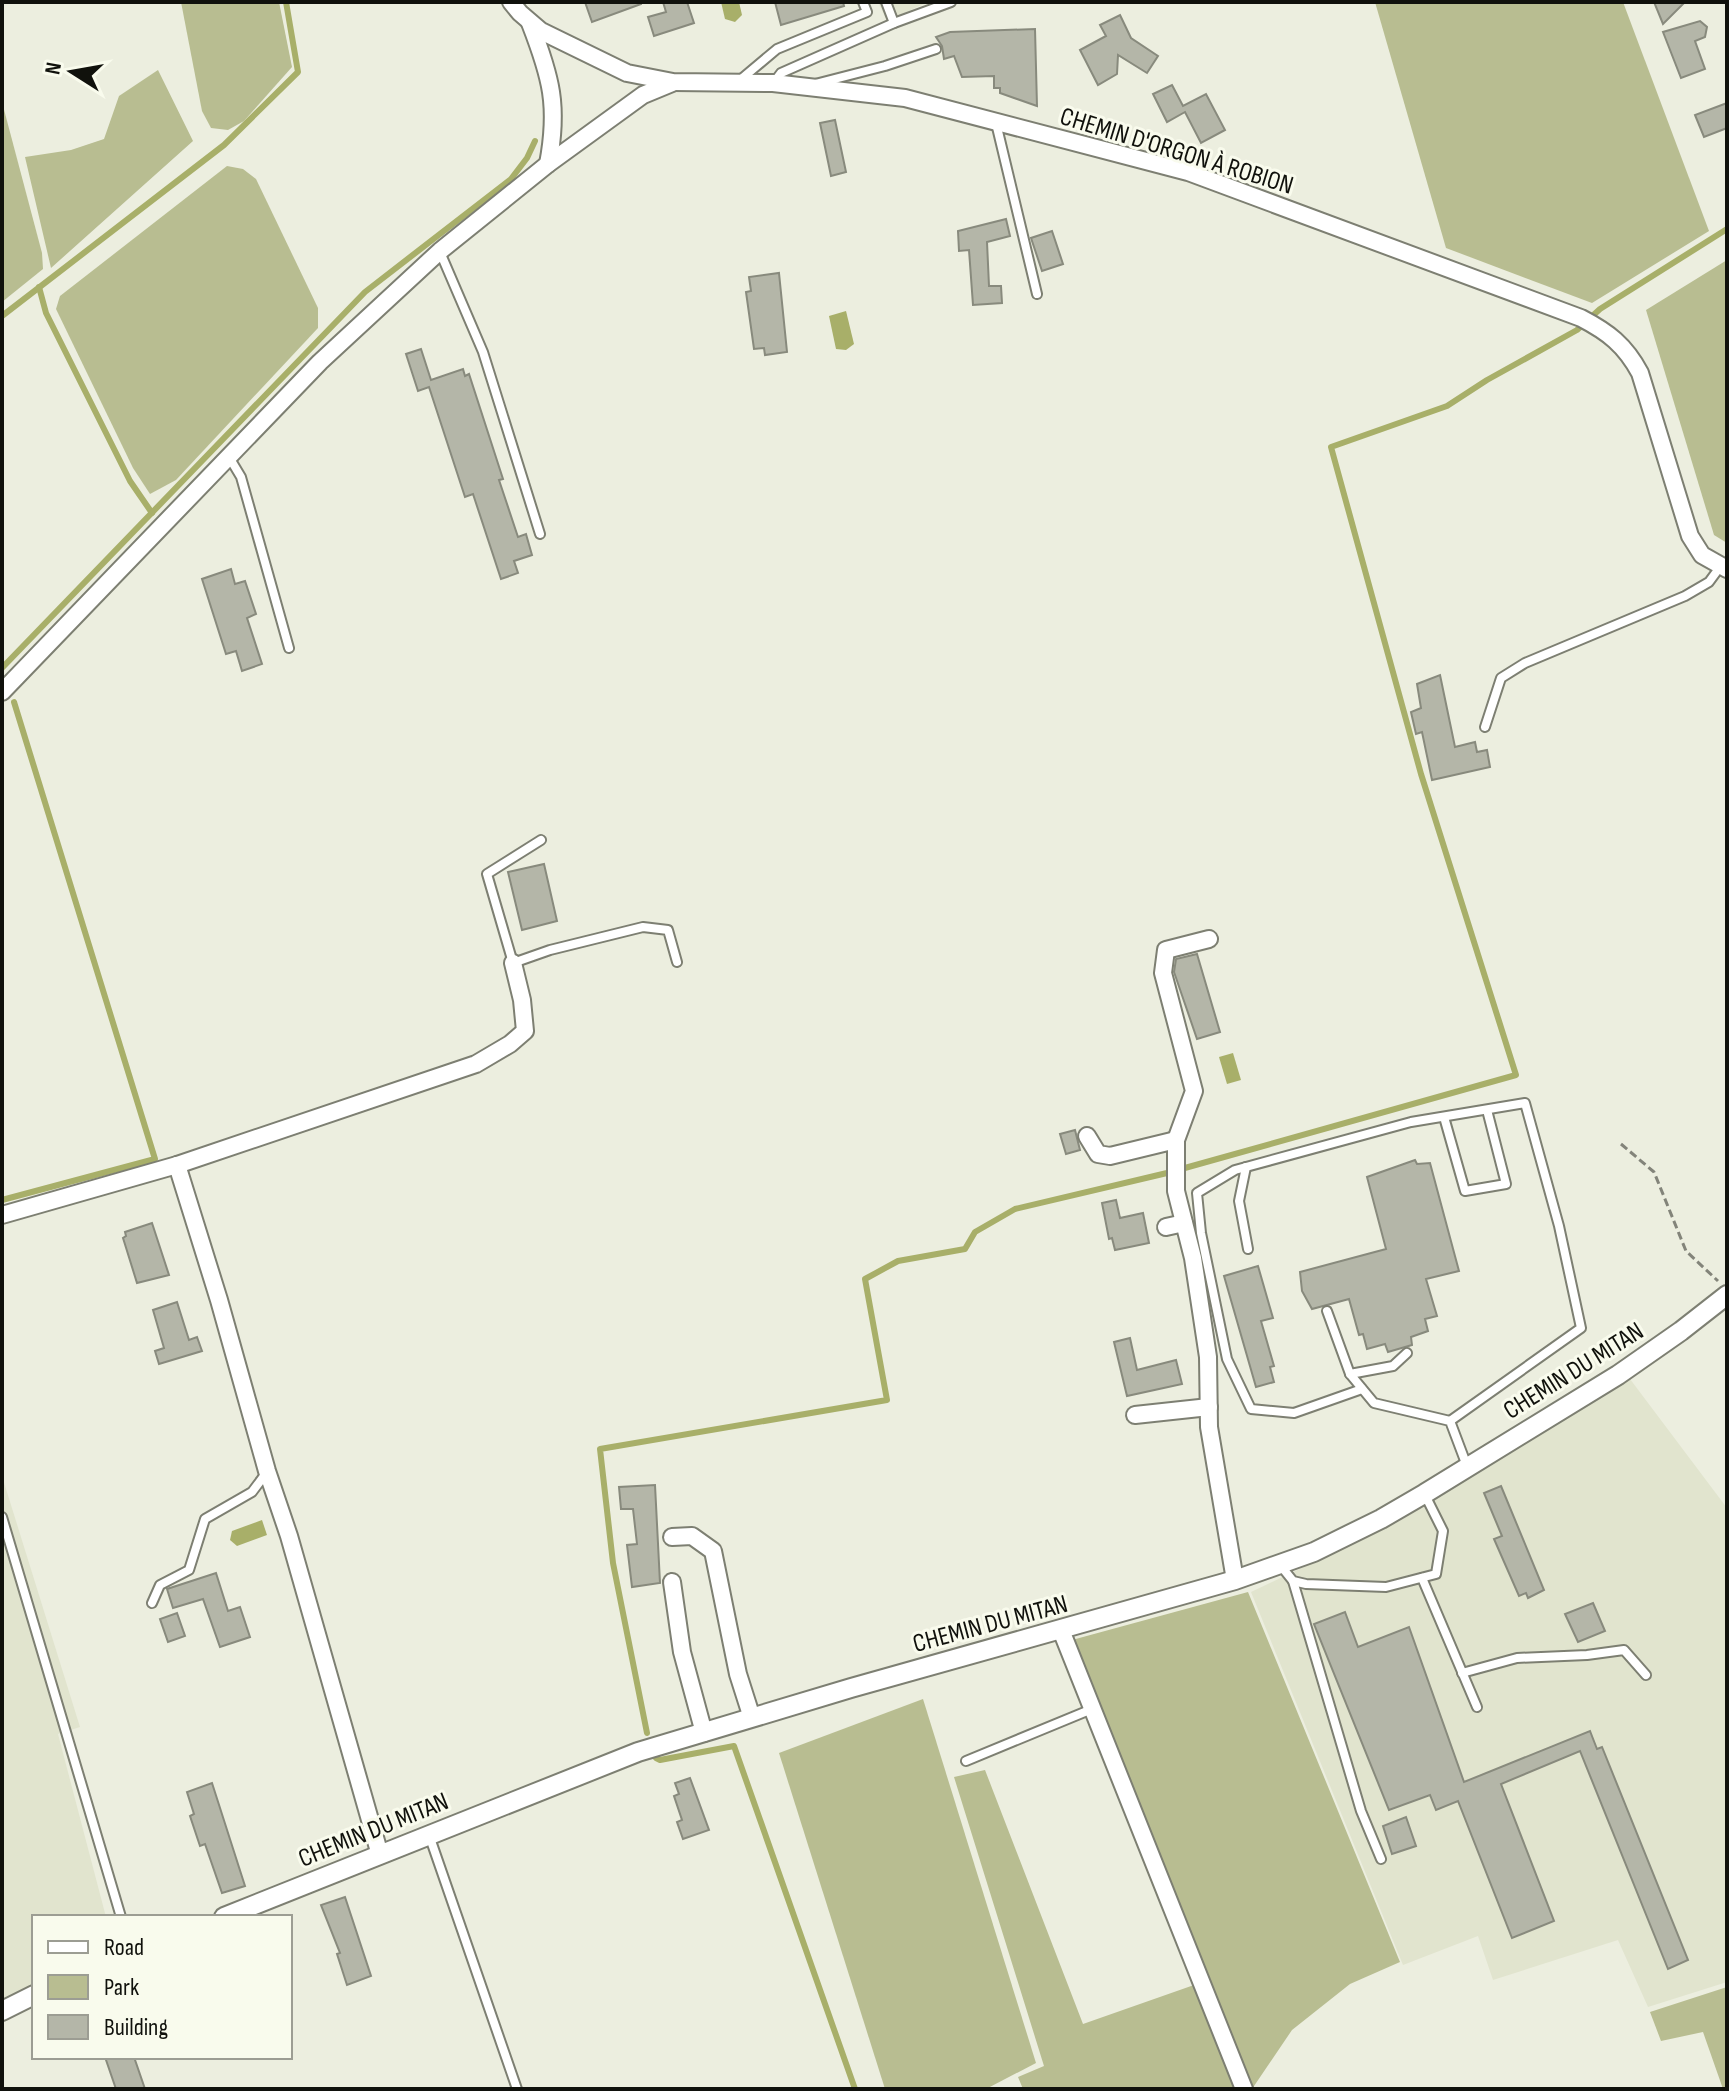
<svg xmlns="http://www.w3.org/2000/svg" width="1729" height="2091" font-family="'Sofia Sans Condensed',sans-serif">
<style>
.built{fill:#e1e4ce}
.green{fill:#b8bd91}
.water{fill:#a8af69}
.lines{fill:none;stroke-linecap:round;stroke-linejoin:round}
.stream{stroke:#a8af69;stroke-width:6}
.building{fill:#b4b6a8;stroke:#888a7d;stroke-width:2}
.service-casing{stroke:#7d7f72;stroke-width:12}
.minor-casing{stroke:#7d7f72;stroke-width:20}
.tertiary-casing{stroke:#7d7f72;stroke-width:22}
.path{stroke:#83847a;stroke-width:3;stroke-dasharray:8 4;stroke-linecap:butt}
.service{stroke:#fff;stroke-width:8}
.minor{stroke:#fff;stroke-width:16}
.tertiary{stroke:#fff;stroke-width:18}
.labels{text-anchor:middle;stroke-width:6;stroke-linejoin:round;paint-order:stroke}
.street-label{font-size:26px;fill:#10110c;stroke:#f9fbed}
</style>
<rect width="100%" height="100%" fill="#eceedf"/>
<g class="built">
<polygon points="878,2 928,2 887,21"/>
<polygon points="1630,1379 1727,1508 1727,1982 1648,2007 1618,1940 1493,1980 1478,1936 1403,1965 1251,1592 1396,1523"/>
<polygon points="2,1476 80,1727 58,1734 106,1917 34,1917 34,1985 2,2001"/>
</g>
<g class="green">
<polygon points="181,2 279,2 292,67 244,121 228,130 211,128 202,111"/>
<polygon points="1375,2 1623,2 1709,231 1592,303 1446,248"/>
<polygon points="158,70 193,141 51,268 25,157 71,150 104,139 119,96"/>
<polygon points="2,102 42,253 43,269 2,302"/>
<polygon points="227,166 243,169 256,179 318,308 318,328 176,480 150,494 133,468 56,309 60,296"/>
<polygon points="1727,260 1727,543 1714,535 1646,310"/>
<polygon points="1248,1592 1400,1962 1350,1984 1292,2030 1252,2089 1072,1640"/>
<polygon points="923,1699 1036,2063 986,2089 885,2089 779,1753"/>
<polygon points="985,1770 1083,2024 1194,1985 1236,2089 1023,2089 1018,2077 1044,2066 954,1777"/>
<polygon points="1727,1987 1727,2089 1723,2089 1703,2032 1661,2041 1650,2012"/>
</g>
<g class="water">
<polygon points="721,2 739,2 742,15 735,22 725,19"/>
<polygon points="846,311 854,344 846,350 836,349 829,316"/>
<polygon points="1233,1053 1241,1080 1227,1084 1219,1057"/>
<polygon points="262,1520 267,1535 237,1546 230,1540 232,1531"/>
</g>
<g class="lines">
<g class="stream">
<polyline points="39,287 46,313 130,481 152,513"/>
<polyline points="2,316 224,145 298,72 286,2"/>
<polyline points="2,668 365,292 511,179 527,158 535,141"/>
<polyline points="2,1200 155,1159 14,702"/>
<polyline points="647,1733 613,1563 600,1449 887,1400 865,1279 898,1261 965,1249 975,1232 1015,1209 1167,1173 1516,1075 1421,774 1331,447 1447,406 1487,380 1577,330 1600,309 1727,229"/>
<polyline points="656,1758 660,1760 734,1746 855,2089"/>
</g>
</g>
<g class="building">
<polygon points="585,2 641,2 641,4 592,22"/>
<polygon points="663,2 687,2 694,23 654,36 648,17 666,12"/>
<polygon points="775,2 843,2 844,6 781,25"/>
<polygon points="1654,2 1685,2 1663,24"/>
<polygon points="1120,15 1131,38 1158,56 1147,73 1118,55 1117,74 1098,85 1080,50 1106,36 1100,25"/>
<polygon points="1700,21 1707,27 1705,37 1695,41 1705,69 1681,78 1663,32"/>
<polygon points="1035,29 1037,106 1000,93 1000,88 994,88 994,76 962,77 954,56 944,59 942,46 936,37 950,32"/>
<polygon points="1172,85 1183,106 1206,94 1225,130 1201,143 1185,112 1167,122 1153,94"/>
<polygon points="1727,103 1727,128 1704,137 1695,115"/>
<polygon points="835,120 846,172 831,176 820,123"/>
<polygon points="1006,219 1010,236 987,242 989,286 1001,286 1002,303 973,305 969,250 959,251 958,231"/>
<polygon points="1052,231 1063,264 1042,271 1031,238"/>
<polygon points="779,273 787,352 765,355 764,348 754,349 746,292 751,291 749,277"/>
<polygon points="421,349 431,380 463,369 465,376 469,374 503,479 499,480 518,537 526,534 532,555 514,561 518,573 501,579 473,494 465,497 429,387 418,391 406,354"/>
<polygon points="231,569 235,584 245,581 256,614 247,618 262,664 242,671 236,651 226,654 202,579"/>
<polygon points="1440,675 1455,747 1475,742 1477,752 1487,750 1490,767 1432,780 1422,732 1416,734 1411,712 1421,708 1417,684"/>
<polygon points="544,864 557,921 522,930 508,872"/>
<polygon points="1197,954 1220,1032 1197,1039 1174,972 1176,959"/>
<polygon points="1075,1130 1080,1150 1066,1154 1060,1134"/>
<polygon points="1415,1160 1417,1164 1430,1163 1459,1271 1426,1279 1437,1316 1425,1319 1428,1331 1411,1337 1412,1345 1388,1352 1385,1344 1367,1349 1363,1334 1359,1335 1349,1299 1312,1309 1302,1291 1300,1272 1386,1249 1367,1177"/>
<polygon points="1116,1200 1120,1218 1143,1213 1149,1243 1115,1250 1112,1238 1109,1239 1102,1203"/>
<polygon points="152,1223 169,1275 137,1283 123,1238 126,1236 125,1232"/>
<polygon points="1258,1266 1273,1318 1261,1321 1274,1366 1270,1367 1274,1382 1256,1387 1224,1276"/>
<polygon points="177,1302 189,1340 197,1337 202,1351 159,1364 155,1351 164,1348 153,1310"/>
<polygon points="1130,1338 1137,1370 1176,1360 1182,1384 1127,1396 1114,1342"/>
<polygon points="655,1485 660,1583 632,1587 627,1545 637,1544 633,1509 621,1509 619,1487"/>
<polygon points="1501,1486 1544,1590 1528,1598 1526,1593 1519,1596 1494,1539 1502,1536 1484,1493"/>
<polygon points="216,1573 228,1611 240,1607 250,1637 220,1647 203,1599 173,1608 167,1589"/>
<polygon points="1593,1603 1605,1631 1578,1642 1565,1614"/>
<polygon points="1345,1612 1358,1647 1409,1627 1464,1782 1590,1731 1597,1749 1602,1747 1688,1960 1668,1969 1580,1751 1501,1784 1554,1921 1512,1938 1458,1801 1436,1810 1430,1795 1389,1810 1314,1624"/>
<polygon points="177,1613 185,1636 168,1642 160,1619"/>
<polygon points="690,1778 709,1830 683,1839 677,1822 682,1820 674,1796 679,1794 675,1783"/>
<polygon points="212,1783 245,1886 222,1893 205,1844 200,1846 190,1816 194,1814 187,1792"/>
<polygon points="1406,1817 1416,1846 1392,1854 1383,1826"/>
<polygon points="345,1897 371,1976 347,1985 337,1954 340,1953 321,1905"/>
<polygon points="105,2057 134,2057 145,2089 116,2089"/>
</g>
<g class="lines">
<defs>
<g id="service">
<polyline points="886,2 894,23"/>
<polyline points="740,80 777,49 867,12 863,2"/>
<polyline points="775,81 781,73 894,23 951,2"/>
<polyline points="815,84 885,66 936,49"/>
<polyline points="996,123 1037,294"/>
<polyline points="440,252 483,352 540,534"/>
<polyline points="229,457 241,477 289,648"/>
<polyline points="1485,727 1501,678 1525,663 1685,596 1709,582 1720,567"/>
<polyline points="541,840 487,874 513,963 550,950 643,927 668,930 677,962"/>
<polyline points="1444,1117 1465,1191 1506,1184 1487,1110"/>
<polyline points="1246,1167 1239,1201 1248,1249"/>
<polyline points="1327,1311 1350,1374 1374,1403 1450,1421 1467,1466"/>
<polyline points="1350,1374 1393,1366 1407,1353"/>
<polyline points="1362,1389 1294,1413 1251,1409 1227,1359 1201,1233 1197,1193 1235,1170 1411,1122 1525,1103 1559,1226 1581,1328 1450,1421"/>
<polyline points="2,1517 121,1917"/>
<polyline points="1281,1566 1293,1581 1306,1584 1386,1587 1436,1574 1443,1531 1425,1495"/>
<polyline points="1422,1578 1477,1707"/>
<polyline points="1293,1581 1361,1811 1381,1859"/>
<polyline points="152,1603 160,1585 189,1570 205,1519 252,1492 267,1472"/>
<polyline points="1462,1673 1517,1658 1587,1655 1624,1650 1646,1675"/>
<polyline points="966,1761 1092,1709"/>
<polyline points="429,1835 517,2089"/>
</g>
<g id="minor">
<path d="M511 2 520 13 541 31 627 73 673 82 773 83 905 98 1188 172 1581 318C1608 332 1625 345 1640 373L1690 536 1702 555 1727 569"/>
<path d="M530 23C551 77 559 106 548 164"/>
<polyline points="2,692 320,362 440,251 548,164 643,95 672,83"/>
<polyline points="1209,939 1166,950 1163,973 1194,1091 1176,1140 1176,1191 1193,1258 1208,1357 1209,1427 1235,1580"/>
<polyline points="1087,1136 1098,1154 1110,1156 1176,1140"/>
<polyline points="177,1165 219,1300 267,1471 289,1536 380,1855"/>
<polyline points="2,1215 177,1165 476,1064 510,1044 525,1031 522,1000 513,963"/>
<polyline points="1166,1227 1184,1223"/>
<polyline points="1135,1415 1209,1407"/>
<polyline points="672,1537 692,1536 713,1551 738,1674 752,1718"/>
<polyline points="672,1582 682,1652 704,1733"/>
<polyline points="1061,1630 1244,2089"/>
</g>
<g id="tertiary">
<polyline points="224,1917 638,1752 851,1688 1235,1580 1314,1552 1381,1519 1424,1494 1618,1375 1681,1331 1727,1295"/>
<polyline points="2,2011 34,1995"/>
</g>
</defs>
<use href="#service" class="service-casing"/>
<use href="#minor" class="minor-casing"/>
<use href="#tertiary" class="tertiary-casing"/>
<polyline class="path" points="1621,1144 1654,1172 1686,1251 1718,1281"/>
<use href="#service" class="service"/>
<use href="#minor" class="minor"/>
<use href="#tertiary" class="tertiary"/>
</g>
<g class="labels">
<g class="street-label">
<text transform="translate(1177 150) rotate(17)" y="9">CHEMIN D'ORGON À ROBION</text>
<text transform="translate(1573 1370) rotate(-32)" y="9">CHEMIN DU MITAN</text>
<text transform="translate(990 1623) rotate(-15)" y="9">CHEMIN DU MITAN</text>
<text transform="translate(373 1829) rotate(-22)" y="9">CHEMIN DU MITAN</text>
</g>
</g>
<rect width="1729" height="2091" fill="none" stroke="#10110c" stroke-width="8"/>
<rect x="32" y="1915" width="260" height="144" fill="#f9fbed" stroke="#9c9d93" stroke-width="2"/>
<rect x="48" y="1941" width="40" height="12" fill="#ffffff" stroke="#9c9d93" stroke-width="2"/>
<text x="104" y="1955" font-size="24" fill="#10110c">Road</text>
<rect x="48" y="1975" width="40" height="24" fill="#b8bd91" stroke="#9c9d93" stroke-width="2"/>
<text x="104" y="1995" font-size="24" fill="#10110c">Park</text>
<rect x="48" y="2015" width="40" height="24" fill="#b4b6a8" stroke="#9c9d93" stroke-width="2"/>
<text x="104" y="2035" font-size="24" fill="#10110c">Building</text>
<g transform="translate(72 72) rotate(281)" stroke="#f9fbed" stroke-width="6" paint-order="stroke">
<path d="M0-6L14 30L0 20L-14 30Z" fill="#10110c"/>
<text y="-12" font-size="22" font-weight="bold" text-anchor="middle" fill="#10110c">N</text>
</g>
</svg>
